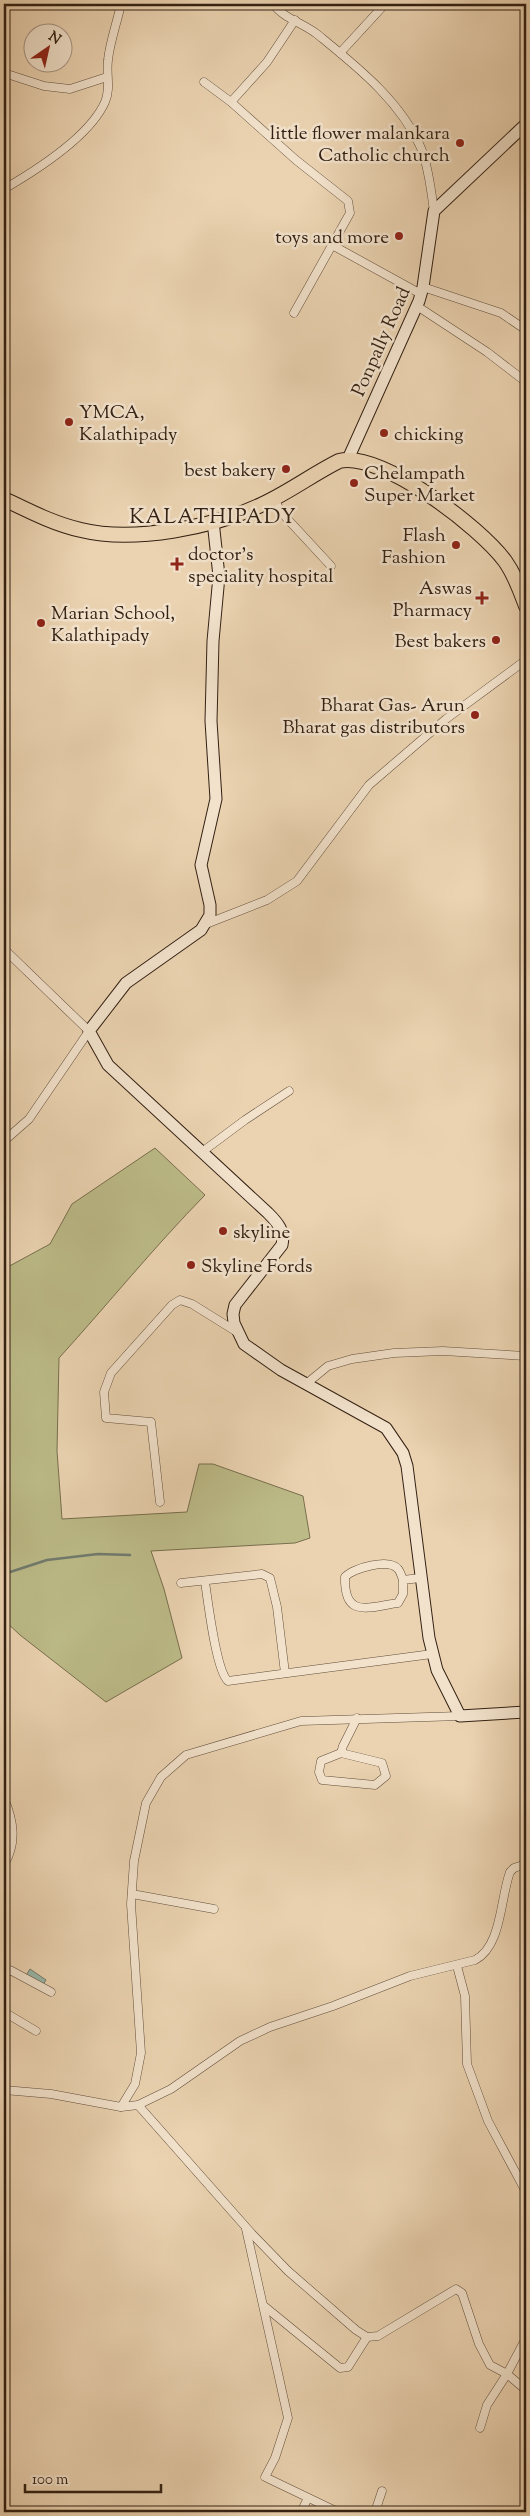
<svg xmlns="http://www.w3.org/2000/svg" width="530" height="2516" font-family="'Sorts Mill Goudy',serif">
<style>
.green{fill:#bcbb88;stroke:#786e4e}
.water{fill:#98b8aa;stroke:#707b6e}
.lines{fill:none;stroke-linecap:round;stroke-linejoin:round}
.stream{stroke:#707b6e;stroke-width:2.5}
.street-casing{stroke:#614d3a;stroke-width:9}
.secondary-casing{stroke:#332013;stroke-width:13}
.highway-casing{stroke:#332013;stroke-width:16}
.street{stroke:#f2e2cc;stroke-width:8}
.secondary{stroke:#f2e2cc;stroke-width:11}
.highway{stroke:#ebd3b1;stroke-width:14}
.poi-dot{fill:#8f2418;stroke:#f2e2cc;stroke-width:2}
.labels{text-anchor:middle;stroke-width:5;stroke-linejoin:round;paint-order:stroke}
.poi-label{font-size:19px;fill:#332013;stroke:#f2e2cc;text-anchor:end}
.street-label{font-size:19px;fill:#332013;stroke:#f2e2cc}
.quarter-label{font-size:21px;letter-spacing:1px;fill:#332013;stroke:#f2e2cc}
</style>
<rect width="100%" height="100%" fill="#ebd3b1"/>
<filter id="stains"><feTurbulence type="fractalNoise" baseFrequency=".004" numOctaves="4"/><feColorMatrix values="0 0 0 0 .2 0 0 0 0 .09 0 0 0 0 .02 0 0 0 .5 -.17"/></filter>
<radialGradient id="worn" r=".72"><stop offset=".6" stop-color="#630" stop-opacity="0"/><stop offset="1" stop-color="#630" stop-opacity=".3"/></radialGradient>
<path class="green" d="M155 1148 205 1195C154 1247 108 1304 59 1358L57 1451 62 1519 187 1512 199 1464H213L303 1496 310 1538 295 1543 151 1551 164 1589 182 1658 106 1702 20 1635 4 1620V1269L50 1244 72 1204Z"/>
<polygon class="water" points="30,1969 46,1980 40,1990 23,1980"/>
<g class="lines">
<polyline class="stream" points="4,1574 47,1560 98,1554 130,1555"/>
<defs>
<g id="street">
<path d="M273 4C283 18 303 23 317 34 356 66 400 100 421 148 429 168 431 191 434 211"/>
<polyline points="340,53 385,4"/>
<polyline points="4,73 44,86 70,89 107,77"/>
<polyline points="204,82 231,102"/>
<path d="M4 189C35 171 90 136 105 102 111 89 106 74 108 60 110 41 117 23 121 4"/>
<polyline points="332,245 421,294"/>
<polyline points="423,287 501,313 526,330"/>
<polyline points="417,306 487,352 526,382"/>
<polyline points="294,313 350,213 348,201 296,160 231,102 267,62 295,20"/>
<polyline points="274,499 281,512 331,566"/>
<polyline points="206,924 267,900 297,881 369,785 446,719 526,660"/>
<polyline points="4,949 89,1031 29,1119 4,1141"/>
<polyline points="202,1152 245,1120 289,1091"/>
<polyline points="306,1384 328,1366 352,1359 394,1353 443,1351 526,1356"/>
<polyline points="160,1502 151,1422 106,1418 104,1392 111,1373 172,1305 180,1300 192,1304 237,1332"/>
<path d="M403 1580C402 1577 400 1571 398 1569 389 1558 353 1568 345 1577 344 1619 368 1607 398 1603L403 1594V1580L420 1578"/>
<path d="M205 1582C208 1601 216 1671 228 1681L432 1654"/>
<polyline points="181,1583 262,1574 270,1578 277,1607 285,1673"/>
<polygon points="341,1753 382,1763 386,1776 375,1785 322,1780 319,1772 321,1761"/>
<polyline points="341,1753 343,1746 357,1718"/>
<path d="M4 1798C14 1822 17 1843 4 1865"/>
<polyline points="132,1894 214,1909"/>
<polyline points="457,1966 465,1996 467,2064 488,2121 526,2192"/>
<polyline points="4,1976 10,1970 51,1992"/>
<polyline points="4,2012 36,2031"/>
<path d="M4 2090 51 2094 121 2107 138 2105 171 2089 240 2041 270 2027 333 2006 410 1976 475 1960C502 1946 500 1899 510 1872L514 1868 526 1864"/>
<polyline points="138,2105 252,2234 288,2271 356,2330 367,2337 378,2336 456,2289 462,2293 479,2344 490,2365 507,2374 526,2390"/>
<polyline points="121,2107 135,2084 141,2053 131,1904 134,1861 146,1803 161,1777 186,1755 301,1721 460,1716"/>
<polyline points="246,2229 288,2418 275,2458 265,2477 338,2512"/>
<polyline points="264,2306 340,2368 348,2367 367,2337"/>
<polyline points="480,2428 487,2405 507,2374 526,2338"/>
<polyline points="301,2512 308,2498"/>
<polyline points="375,2512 382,2491"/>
</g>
<g id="secondary">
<polyline points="348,459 419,301 423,287 434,211 526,124"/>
<path d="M213 521 219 576 213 641 211 721 216 799 201 865 210 905V915L201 930 126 983 89 1031 108 1065 268 1213C278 1223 285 1231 282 1245L235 1305 233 1314 234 1323 244 1344 281 1370 386 1428 403 1453 407 1466 429 1638 437 1670 460 1716 526 1712"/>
</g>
<path id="highway" d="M4 499C29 511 54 524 81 530 134 543 215 527 263 504 289 492 313 474 339 461 381 451 480 527 505 561 515 575 520 590 526 606"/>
</defs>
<use href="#street" class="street-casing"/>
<use href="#secondary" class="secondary-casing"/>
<use href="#highway" class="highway-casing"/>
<use href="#street" class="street"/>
<use href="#secondary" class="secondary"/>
<use href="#highway" class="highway"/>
</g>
<g class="poi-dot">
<circle cx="460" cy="143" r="5"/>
<circle cx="399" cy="236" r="5"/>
<circle cx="69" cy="422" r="5"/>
<circle cx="384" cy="433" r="5"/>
<circle cx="286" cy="469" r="5"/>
<circle cx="354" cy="483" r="5"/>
<circle cx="456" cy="545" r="5"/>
<path d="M174.5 556.5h5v5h5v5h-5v5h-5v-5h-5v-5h5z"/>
<path d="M479.5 590.5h5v5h5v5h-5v5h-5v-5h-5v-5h5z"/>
<circle cx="41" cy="623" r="5"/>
<circle cx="496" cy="640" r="5"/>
<circle cx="475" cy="715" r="5"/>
<circle cx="223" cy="1231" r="5"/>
<circle cx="191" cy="1265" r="5"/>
</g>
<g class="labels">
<g class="poi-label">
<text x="450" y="139">little flower malankara<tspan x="450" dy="22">Catholic church</tspan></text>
<text x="389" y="243">toys and more</text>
<text x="79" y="418" text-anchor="start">YMCA,<tspan x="79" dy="22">Kalathipady</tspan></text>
<text x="394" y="440" text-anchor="start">chicking</text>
<text x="276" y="476">best bakery</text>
<text x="364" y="479" text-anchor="start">Chelampath<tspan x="364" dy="22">Super Market</tspan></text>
<text x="446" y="541">Flash<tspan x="446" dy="22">Fashion</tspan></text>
<text x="188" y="560" text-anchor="start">doctor's<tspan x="188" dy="22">speciality hospital</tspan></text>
<text x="472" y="594">Aswas<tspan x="472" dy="22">Pharmacy</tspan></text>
<text x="51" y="619" text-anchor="start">Marian School,<tspan x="51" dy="22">Kalathipady</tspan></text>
<text x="486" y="647">Best bakers</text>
<text x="465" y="711">Bharat Gas- Arun<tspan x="465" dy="22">Bharat gas distributors</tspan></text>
<text x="233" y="1238" text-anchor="start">skyline</text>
<text x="201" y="1272" text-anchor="start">Skyline Fords</text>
</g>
<g class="street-label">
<text transform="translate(380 341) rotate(-66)" y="7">Ponpally Road</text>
</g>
<g class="quarter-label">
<text x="213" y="523">KALATHIPADY</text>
</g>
</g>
<rect width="530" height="2516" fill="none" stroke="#ebd3b1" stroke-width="20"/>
<rect x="5" y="5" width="520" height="2506" fill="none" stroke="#332013" stroke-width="2.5"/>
<rect x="10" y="10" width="510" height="2496" fill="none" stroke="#332013"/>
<g transform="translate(48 48) rotate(34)"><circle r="24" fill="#f2e2cc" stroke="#a69482"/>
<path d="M0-4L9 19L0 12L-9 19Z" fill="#8f2418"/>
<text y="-8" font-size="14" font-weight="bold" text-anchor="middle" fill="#332013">N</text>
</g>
<path d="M25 2484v8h136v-8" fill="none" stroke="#332013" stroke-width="2.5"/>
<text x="32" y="2484" font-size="15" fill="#332013" stroke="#f2e2cc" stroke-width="4" paint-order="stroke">100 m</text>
<rect width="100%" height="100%" filter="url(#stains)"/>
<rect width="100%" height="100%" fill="url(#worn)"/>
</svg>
